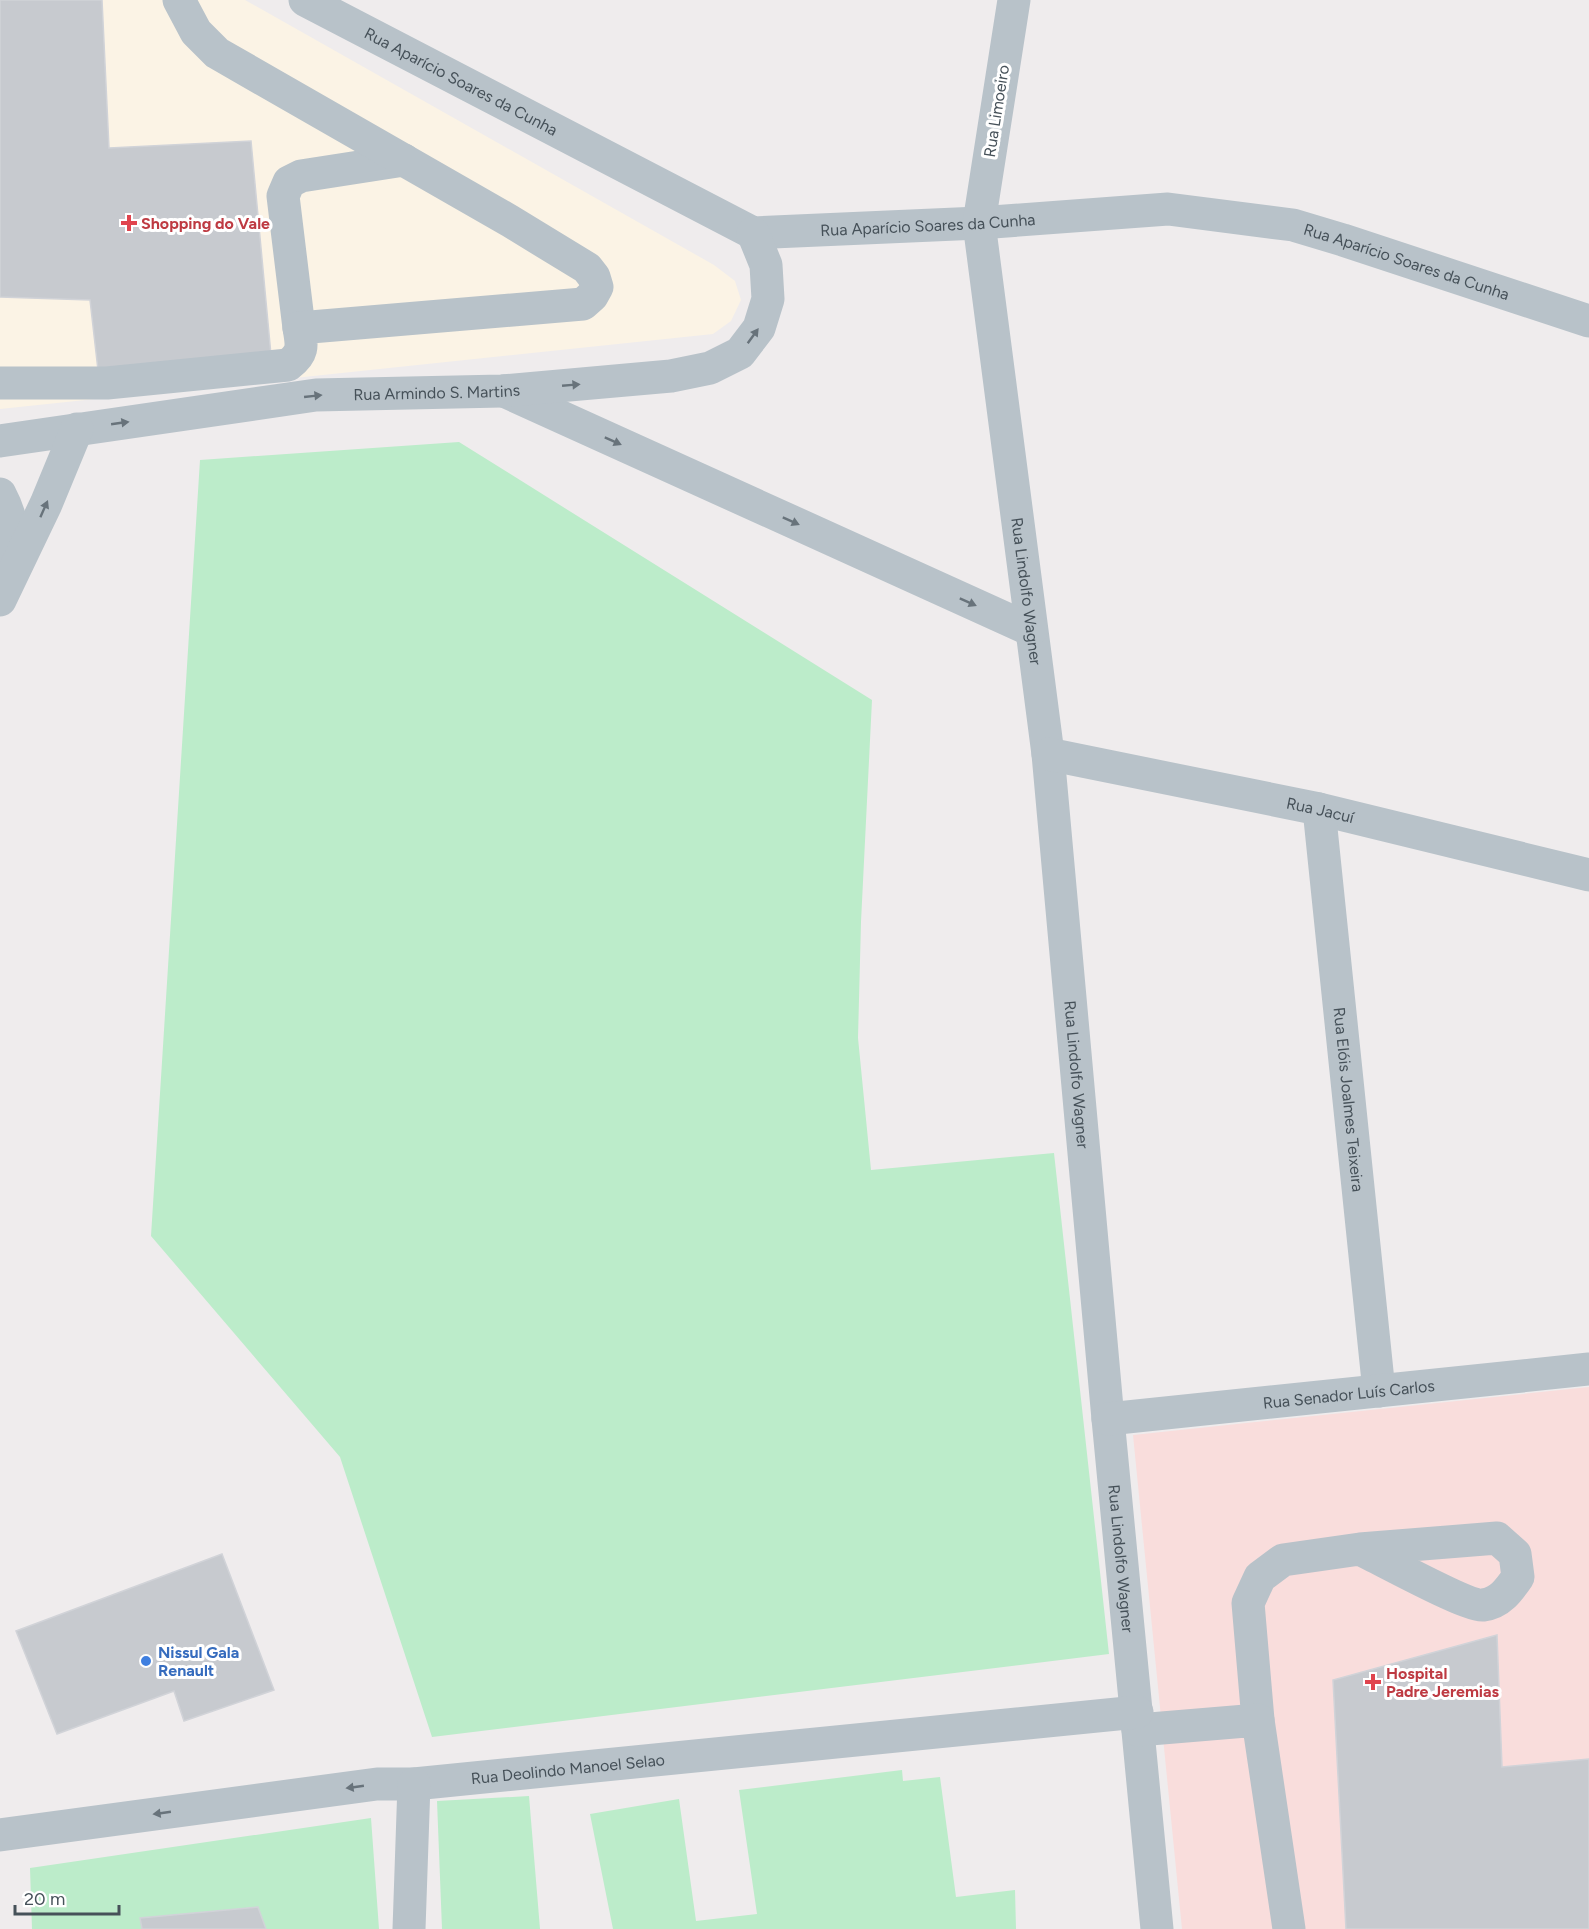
<svg xmlns="http://www.w3.org/2000/svg" width="1589" height="1929" font-family="Figtree,sans-serif">
<style>
.commercial{fill:#fbf3e5}
.medical{fill:#f9dddc}
.green{fill:#bcecca}
.building{fill:#c7cacf;stroke:#d1d3d8;stroke-width:1.5}
.lines{fill:none;stroke-linecap:round;stroke-linejoin:round}
.minor{stroke:#b8c2c9;stroke-width:33}
.oneway{fill:#68737b}
.health-dot{fill:#e0444e;stroke:#fff;stroke-width:2}
.shop-dot{fill:#3f7fe0;stroke:#fff;stroke-width:2}
.labels{text-anchor:middle;stroke-width:6;stroke-linejoin:round;paint-order:stroke}
.street-label{font-size:16px;fill:#465159;stroke:#fff}
.health-label{font-size:16px;font-weight:bold;fill:#be3a42;stroke:#fff;text-anchor:start}
.shop-label{font-size:16px;font-weight:bold;fill:#366cbe;stroke:#fff;text-anchor:start}
</style>
<rect width="100%" height="100%" fill="#efeced"/>
<polygon class="commercial" points="0,0 245,0 714,265 735,281 741,300 731,321 713,334 0,409"/>
<polygon class="medical" points="1589,1387 1589,1929 1182,1929 1133,1435"/>
<g class="green">
<polygon points="459,442 872,700 861,922 858,1038 871,1170 1054,1153 1109,1654 432,1737 340,1457 151,1236 200,460"/>
<polygon points="902,1770 903,1781 940,1777 956,1897 1015,1890 1016,1929 613,1929 590,1814 679,1799 696,1921 757,1914 739,1790"/>
<polygon points="529,1796 540,1929 442,1929 437,1801"/>
<polygon points="371,1818 379,1929 266,1929 257,1907 141,1918 142,1929 32,1929 30,1868"/>
</g>
<g class="building">
<polygon points="0,0 102,0 109,148 251,141 271,355 98,370 90,300 0,297"/>
<polygon points="222,1554 274,1690 184,1721 174,1691 57,1734 16,1631"/>
<polygon points="1497,1635 1502,1767 1589,1759 1589,1929 1346,1929 1333,1680"/>
<polygon points="258,1907 266,1929 142,1929 140,1918"/>
</g>
<g class="lines">
<g class="minor">
<path id="s1" d="M305 0 753 233 979 223 1168 209 1293 225 1343 240 1589 321"/>
<path id="s2" d="M1014 0 979 223 1048 754 1108 1419 1157 1929"/>
<polyline points="299,328 283,196 289,182 301,176 404,160"/>
<path d="M0 383H107L288 365C304 353 302 346 299 328L583 304 592 296 597 287 594 277 587 268 510 221 217 53 196 32 179 0"/>
<polyline points="504,391 1031,630"/>
<path id="s3" d="M0 441 316 395 502 391 671 376 710 368 740 353 759 328 768 299 766 265 753 233"/>
<path d="M0 494C15 522 14 540 10 570"/>
<polyline points="0,600 46,504 77,429"/>
<path id="s4" d="M1048 754 1319 809 1589 875"/>
<path id="s5" d="M1319 809 1379 1391"/>
<path id="s6" d="M1108 1419 1589 1369"/>
<path d="M1258 1720 1248 1603 1260 1577 1283 1560 1360 1549 1497 1538 1515 1554 1518 1577C1509 1590 1500 1603 1483 1605 1468 1607 1379 1558 1360 1549"/>
<polyline points="1138,1730 1258,1720 1289,1929"/>
<path id="s7" d="M0 1835 377 1784H414L1137 1712"/>
<polyline points="409,1929 414,1784"/>
</g>
</g>
<defs><path id="oneway-solid" d="M-6-.8H1V-3.2L6.5 0L1 3.2V.8H-6Z" transform="scale(1.5)"/></defs>
<g class="oneway">
<use href="#oneway-solid" transform="translate(753 336) rotate(-54)"/>
<use href="#oneway-solid" transform="translate(571 385) rotate(-5)"/>
<use href="#oneway-solid" transform="translate(313 396) rotate(-6)"/>
<use href="#oneway-solid" transform="translate(120 423) rotate(-8)"/>
<use href="#oneway-solid" transform="translate(613 441) rotate(24)"/>
<use href="#oneway-solid" transform="translate(44 509) rotate(-66)"/>
<use href="#oneway-solid" transform="translate(791 521) rotate(24)"/>
<use href="#oneway-solid" transform="translate(968 602) rotate(24)"/>
<use href="#oneway-solid" transform="translate(355 1787) rotate(172)"/>
<use href="#oneway-solid" transform="translate(162 1813) rotate(172)"/>
</g>
<g class="health-dot">
<path d="M126 214h6v6h6v6h-6v6h-6v-6h-6v-6h6z"/>
<path d="M1370 1673h6v6h6v6h-6v6h-6v-6h-6v-6h6z"/>
</g>
<circle class="shop-dot" cx="146" cy="1661" r="6"/>
<g class="labels">
<g class="street-label">
<text dy="6" stroke="none"><textPath href="#s1" startOffset="176">Rua Aparício Soares da Cunha</textPath></text>
<text transform="translate(996 111) rotate(-81)" y="6">Rua Limoeiro</text>
<text dy="6" stroke="none"><textPath href="#s1" startOffset="680">Rua Aparício Soares da Cunha</textPath></text>
<text dy="6" stroke="none"><textPath href="#s1" startOffset="1166">Rua Aparício Soares da Cunha</textPath></text>
<text dy="6" stroke="none"><textPath href="#s3" startOffset="440">Rua Armindo S. Martins</textPath></text>
<text dy="6" stroke="none"><textPath href="#s2" startOffset="597">Rua Lindolfo Wagner</textPath></text>
<text dy="6" stroke="none"><textPath href="#s4" startOffset="278">Rua Jacuí</textPath></text>
<text dy="6" stroke="none"><textPath href="#s2" startOffset="1083">Rua Lindolfo Wagner</textPath></text>
<text dy="6" stroke="none"><textPath href="#s5" startOffset="292">Rua Elóis Joalmes Teixeira</textPath></text>
<text dy="6" stroke="none"><textPath href="#s6" startOffset="242">Rua Senador Luís Carlos</textPath></text>
<text dy="6" stroke="none"><textPath href="#s2" startOffset="1569">Rua Lindolfo Wagner</textPath></text>
<text dy="6" stroke="none"><textPath href="#s7" startOffset="572">Rua Deolindo Manoel Selao</textPath></text>
</g>
<g class="health-label">
<text x="141" y="229">Shopping do Vale</text>
<text x="1386" y="1679">Hospital<tspan x="1386" dy="18">Padre Jeremias</tspan></text>
</g>
<g class="shop-label">
<text x="158" y="1658">Nissul Gala<tspan x="158" dy="18">Renault</tspan></text>
</g>
</g>
<path d="M15 1905v9h104v-9" fill="none" stroke="#465159" stroke-width="3"/>
<text x="24" y="1905" font-size="18" fill="#465159" stroke="#ffffff" stroke-width="4.5" paint-order="stroke">20 m</text>
</svg>
